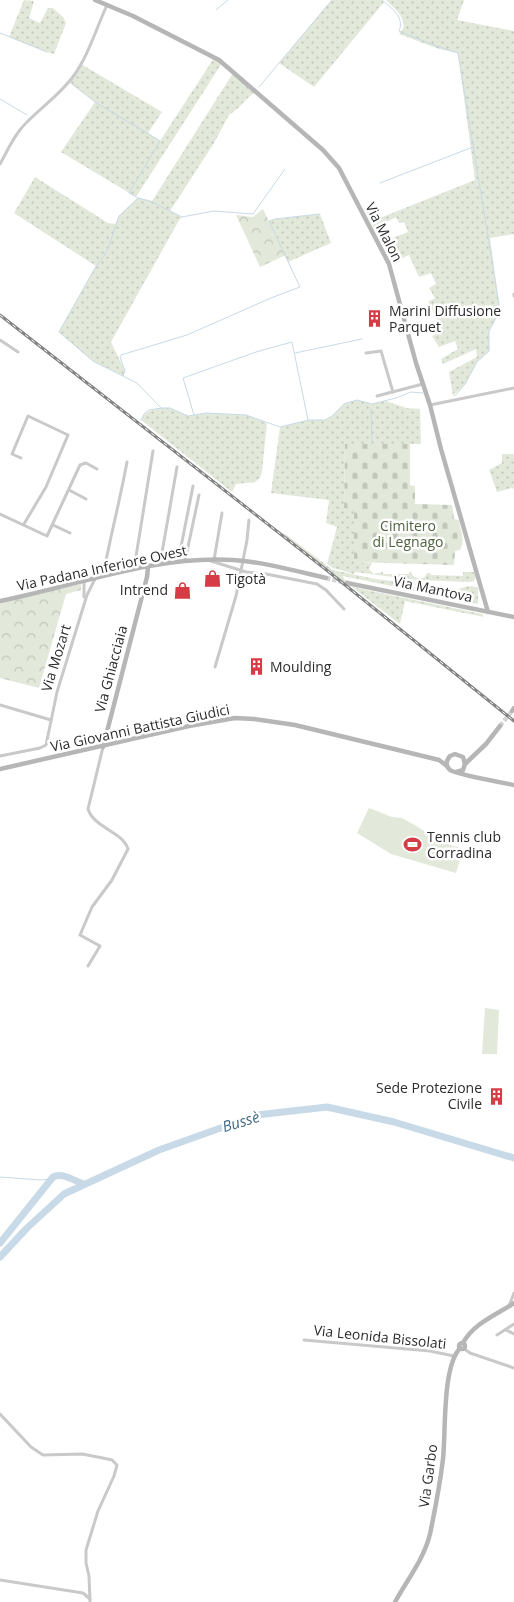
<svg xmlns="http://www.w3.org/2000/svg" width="514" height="1602" font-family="'Open Sans',sans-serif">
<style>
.grass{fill:url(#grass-dots)}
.forest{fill:url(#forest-crowns)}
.cemetery{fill:url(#cemetery-stones)}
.pitch{fill:#e2e8da}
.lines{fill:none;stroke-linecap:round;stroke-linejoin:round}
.stream{stroke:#c8dae7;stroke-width:1}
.river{stroke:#c8dae7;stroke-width:7}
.secondary-tunnel{stroke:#d5d5d5;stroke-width:4.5;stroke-dasharray:4.5 2;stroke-linecap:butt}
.street{stroke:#c9c9c9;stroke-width:3}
.secondary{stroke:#b6b6b6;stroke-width:4.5}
.rail-casing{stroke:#818181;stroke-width:3}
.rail{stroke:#fff;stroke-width:1;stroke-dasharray:4;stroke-linecap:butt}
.labels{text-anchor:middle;stroke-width:5;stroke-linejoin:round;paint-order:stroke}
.street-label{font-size:14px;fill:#2c2c2c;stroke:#fff}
.poi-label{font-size:14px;fill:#2c2c2c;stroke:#fff;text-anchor:start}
.park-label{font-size:14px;fill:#4f633e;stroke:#fff}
.water-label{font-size:15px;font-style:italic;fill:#426a86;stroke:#fff}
</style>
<defs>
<pattern id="grass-dots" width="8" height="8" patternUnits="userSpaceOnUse" patternTransform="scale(1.25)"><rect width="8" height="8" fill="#e2e8da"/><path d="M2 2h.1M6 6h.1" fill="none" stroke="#c2c7bb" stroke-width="1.8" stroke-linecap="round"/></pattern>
<pattern id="forest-crowns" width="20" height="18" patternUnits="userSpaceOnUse" patternTransform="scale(1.25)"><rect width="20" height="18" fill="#e2e8da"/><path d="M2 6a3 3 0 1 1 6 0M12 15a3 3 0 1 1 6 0" fill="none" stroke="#c2c7bb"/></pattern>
<pattern id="cemetery-stones" width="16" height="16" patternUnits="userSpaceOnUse" patternTransform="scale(1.25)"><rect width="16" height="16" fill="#e2e8da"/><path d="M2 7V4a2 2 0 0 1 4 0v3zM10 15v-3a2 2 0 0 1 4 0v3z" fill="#c2c7bb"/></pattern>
</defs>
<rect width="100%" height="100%" fill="#fff"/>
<g class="grass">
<polygon points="24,0 34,1 29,18 40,23 48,8 53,8 63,17 66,23 54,54 47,52 9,37"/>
<polygon points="332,0 382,0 384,2 314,87 279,63"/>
<path d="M386 0H464L457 20 514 31V234L490 238 499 304 498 314 489 331V351L477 362 465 384 453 396 449 372 477 357 476 349 443 364 441 359 458 349 455 341 439 347 432 336 440 333 438 321 428 302 435 298 429 288 436 284 431 273 419 277 409 255 391 263 382 242 408 232 404 222 399 223 396 217 374 228 370 222 475 180 458 53 439 49 399 34 404 27C403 14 395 9 386 0Z"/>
<polygon points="214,58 222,63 136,197 61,152 95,102 69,82 81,64 162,112 148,133 160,141"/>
<polygon points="233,73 255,91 237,109 229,115 214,143 170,211 182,217 181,218 178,222 111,342 125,371 123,376 93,361 59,332 96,266 14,213 35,177 108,223 115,224 119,216 138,198 152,201"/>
<polygon points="320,214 331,243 288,262 269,221 275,219"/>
<polygon points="357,400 372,404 386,401 406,408 420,409 421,444 345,444 344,508 354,507 354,562 372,563 369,569 373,574 383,572 383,574 409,574 409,572 411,572 413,576 419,579 425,577 427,573 430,573 431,575 463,576 463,572 475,572 476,577 474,581 469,582 417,580 355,572 354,574 333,568 327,564 337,527 326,523 329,500 271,493 280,427 309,420 325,420 332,416 344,404"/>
<path d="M161 408H170L188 416 206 413 246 415 267 423 262 471 260 478 255 482 236 484 232 492 141 420C145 411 151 410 161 408Z"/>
<polygon points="502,454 514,454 514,489 512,488 497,492 489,470 502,463"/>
<polygon points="285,534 333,570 375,579 418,584 402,588 342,576 352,589 284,535"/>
<path d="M422 584 438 588C447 602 463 580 478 588V604L409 590Z"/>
<polygon points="352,587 482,614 484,617 405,601 400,624"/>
</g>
<g class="forest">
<polygon points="263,209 286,255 260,267 236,215 253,217"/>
<polygon points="81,584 81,590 66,594 39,688 0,678 0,603"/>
</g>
<path class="cemetery" d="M345 444H410V485L415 486V504L452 505 454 519 459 520C460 531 466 540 460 550L455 551 454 565 354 562V508H344Z"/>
<g class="pitch">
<polygon points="369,808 392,817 402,818 418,827 438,841 463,849 456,873 391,854 357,833"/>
<polygon points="485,1008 499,1010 497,1054 482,1054"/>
</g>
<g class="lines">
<g class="stream">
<path d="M382 0C391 8 405 17 399 31L431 44 458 53 499 304 498 314 489 331V351L477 362 465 384 455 396"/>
<polyline points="216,10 228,0"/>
<polyline points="0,33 47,52"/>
<polyline points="71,83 95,102 160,141 129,193 138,198"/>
<polyline points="259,87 332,0"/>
<polyline points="0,99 27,115"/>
<polyline points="380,183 473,147"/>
<polyline points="295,353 362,339"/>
<polyline points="123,376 93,361 59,332 95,268 104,256 109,246 119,216 138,198 150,201 182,217 214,211 253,214 285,169"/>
<polyline points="161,408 137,383 123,376 125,371 120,357 121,355 187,335 271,298 300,287 269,221 275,219 320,214"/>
<polyline points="371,409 372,444"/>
<polyline points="194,415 183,378 256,352 292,342 308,420"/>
<polyline points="141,420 144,414 149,410 162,408 170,408 188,416 206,413 246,415 280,427 309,420 325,420 332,416 344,404 350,402 357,400 372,404 396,398 411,392 423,393"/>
<polyline points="0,1177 41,1180 51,1179"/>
</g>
<g class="river">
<path d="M0 1243 53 1177C63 1172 74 1181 84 1184"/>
<polyline points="0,1257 27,1228 64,1194 159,1150 257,1115 327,1107 394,1122 514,1158"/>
</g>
<g class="secondary-tunnel">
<polyline points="326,578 347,583"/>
<polyline points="500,726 512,711"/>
</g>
<g class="street">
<path d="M0 164C8 150 15 133 27 122 42 107 59 95 72 78 88 57 96 29 107 5"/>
<polyline points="514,294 514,296"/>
<polyline points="0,340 18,352"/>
<polyline points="366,353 381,351 393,392"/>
<polyline points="377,396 423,384"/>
<polyline points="430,405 514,388"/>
<polyline points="21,458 12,454 28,416 68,435 46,487 24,524"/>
<polyline points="69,490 86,499"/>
<polyline points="0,514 47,536 80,465 86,463 97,469"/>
<polyline points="53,525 70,533"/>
<polyline points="214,560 222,513"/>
<polyline points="185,561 199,495"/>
<polyline points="211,561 246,572 266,574 317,584 326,590 344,609"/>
<polyline points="178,562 193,486"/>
<polyline points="160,564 177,467"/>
<polyline points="134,569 153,451"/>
<path d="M103 576C110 538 120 500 127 462"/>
<polyline points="84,581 84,597"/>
<polyline points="215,667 236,596 247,540 249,520"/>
<polyline points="0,705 51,720"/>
<polyline points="0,756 40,748 46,745 57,692 87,595 95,579"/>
<path d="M88 966 100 946 80 935 92 907 112 880 128 849C122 831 94 828 88 809L103 747"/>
<polyline points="509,1306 514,1293"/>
<polyline points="506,1330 514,1334"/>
<polyline points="497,1335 514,1324"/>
<polyline points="304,1340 430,1351 454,1356"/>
<polyline points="463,1348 470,1353 514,1368"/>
<polyline points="0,1414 31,1447 43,1455 82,1454 103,1458 112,1460 117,1465 114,1476 98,1511 86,1550 86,1563 89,1576 90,1602"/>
<polyline points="0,1580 83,1593 90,1599"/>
</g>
<g class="secondary">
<polyline points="95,0 133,16 219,60 323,150 339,168 389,264 416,363 430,405 441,449 488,612"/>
<polyline points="347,583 514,617"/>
<path d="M0 601C76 586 154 555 233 560 264 562 296 571 326 578"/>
<polyline points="512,711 514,708"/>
<polyline points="103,747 147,577 148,567"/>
<polyline points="465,764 486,744 500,726"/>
<polyline points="0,769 189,726 235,718 254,719 295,725 431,758 439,760 447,766"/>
<path d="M456 772 463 770 465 764 463 757 455 754 450 756C446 761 445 766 450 770 455 774 504 783 514 785"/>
<circle cx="462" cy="1346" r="3"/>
<path d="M463 1343C474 1323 496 1315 514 1303"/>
<path d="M395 1602C407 1580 424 1559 430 1534 435 1510 440 1484 443 1459 446 1431 442 1368 460 1348"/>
</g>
<defs>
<polyline id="rail" points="0,315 324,568 514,721"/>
</defs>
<use href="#rail" class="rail-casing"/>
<use href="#rail" class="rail"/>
</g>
<defs>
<symbol id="building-bare" viewBox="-9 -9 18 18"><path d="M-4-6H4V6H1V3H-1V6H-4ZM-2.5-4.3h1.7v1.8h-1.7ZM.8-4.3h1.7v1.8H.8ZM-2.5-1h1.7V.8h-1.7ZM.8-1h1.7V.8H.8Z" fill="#d53c45" stroke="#fff" stroke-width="2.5" paint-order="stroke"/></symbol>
<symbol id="shop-bare" viewBox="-9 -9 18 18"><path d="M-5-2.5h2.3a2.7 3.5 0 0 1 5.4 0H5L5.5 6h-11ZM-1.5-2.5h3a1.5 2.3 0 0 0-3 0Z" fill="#d53c45" stroke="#fff" stroke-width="2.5" paint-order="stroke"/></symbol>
<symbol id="stadium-bare" viewBox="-9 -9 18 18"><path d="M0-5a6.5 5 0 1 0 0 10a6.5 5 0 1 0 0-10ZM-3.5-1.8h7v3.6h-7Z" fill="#d53c45" stroke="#fff" stroke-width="2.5" paint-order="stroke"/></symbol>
</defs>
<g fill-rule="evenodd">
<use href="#building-bare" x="362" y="306" width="25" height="25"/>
<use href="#shop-bare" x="200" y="566" width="25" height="25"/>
<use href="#shop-bare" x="170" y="578" width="25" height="25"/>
<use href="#building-bare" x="244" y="654" width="25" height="25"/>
<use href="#stadium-bare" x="400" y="832" width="25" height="25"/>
<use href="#building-bare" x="484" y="1084" width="25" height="25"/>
</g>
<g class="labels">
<g class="street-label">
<text transform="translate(384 232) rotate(63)" y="5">Via Malon</text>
<text transform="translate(102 568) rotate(-12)" y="5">Via Padana Inferiore Ovest</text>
<text transform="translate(433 589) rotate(12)" y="5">Via Mantova</text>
<text transform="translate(56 658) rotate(-73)" y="5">Via Mozart</text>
<text transform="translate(111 669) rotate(-75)" y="5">Via Ghiacciaia</text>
<text transform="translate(140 728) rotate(-12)" y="5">Via Giovanni Battista Giudici</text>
<text transform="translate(380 1337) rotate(6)" y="5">Via Leonida Bissolati</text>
<text transform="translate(428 1476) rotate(-82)" y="5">Via Garbo</text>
</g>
<g class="poi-label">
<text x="389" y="316">Marini Diffusione<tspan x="389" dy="16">Parquet</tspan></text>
<text x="226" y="584">Tigotà</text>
<text x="168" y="595" text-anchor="end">Intrend</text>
<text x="270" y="672">Moulding</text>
<text x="427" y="842">Tennis club<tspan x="427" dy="16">Corradina</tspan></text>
<text x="482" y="1093" text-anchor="end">Sede Protezione<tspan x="482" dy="16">Civile</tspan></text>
</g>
<g class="park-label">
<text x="408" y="531">Cimitero<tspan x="408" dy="16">di Legnago</tspan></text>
</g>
<g class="water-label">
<text transform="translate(241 1122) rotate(-17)" y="5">Bussè</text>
</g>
</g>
</svg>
